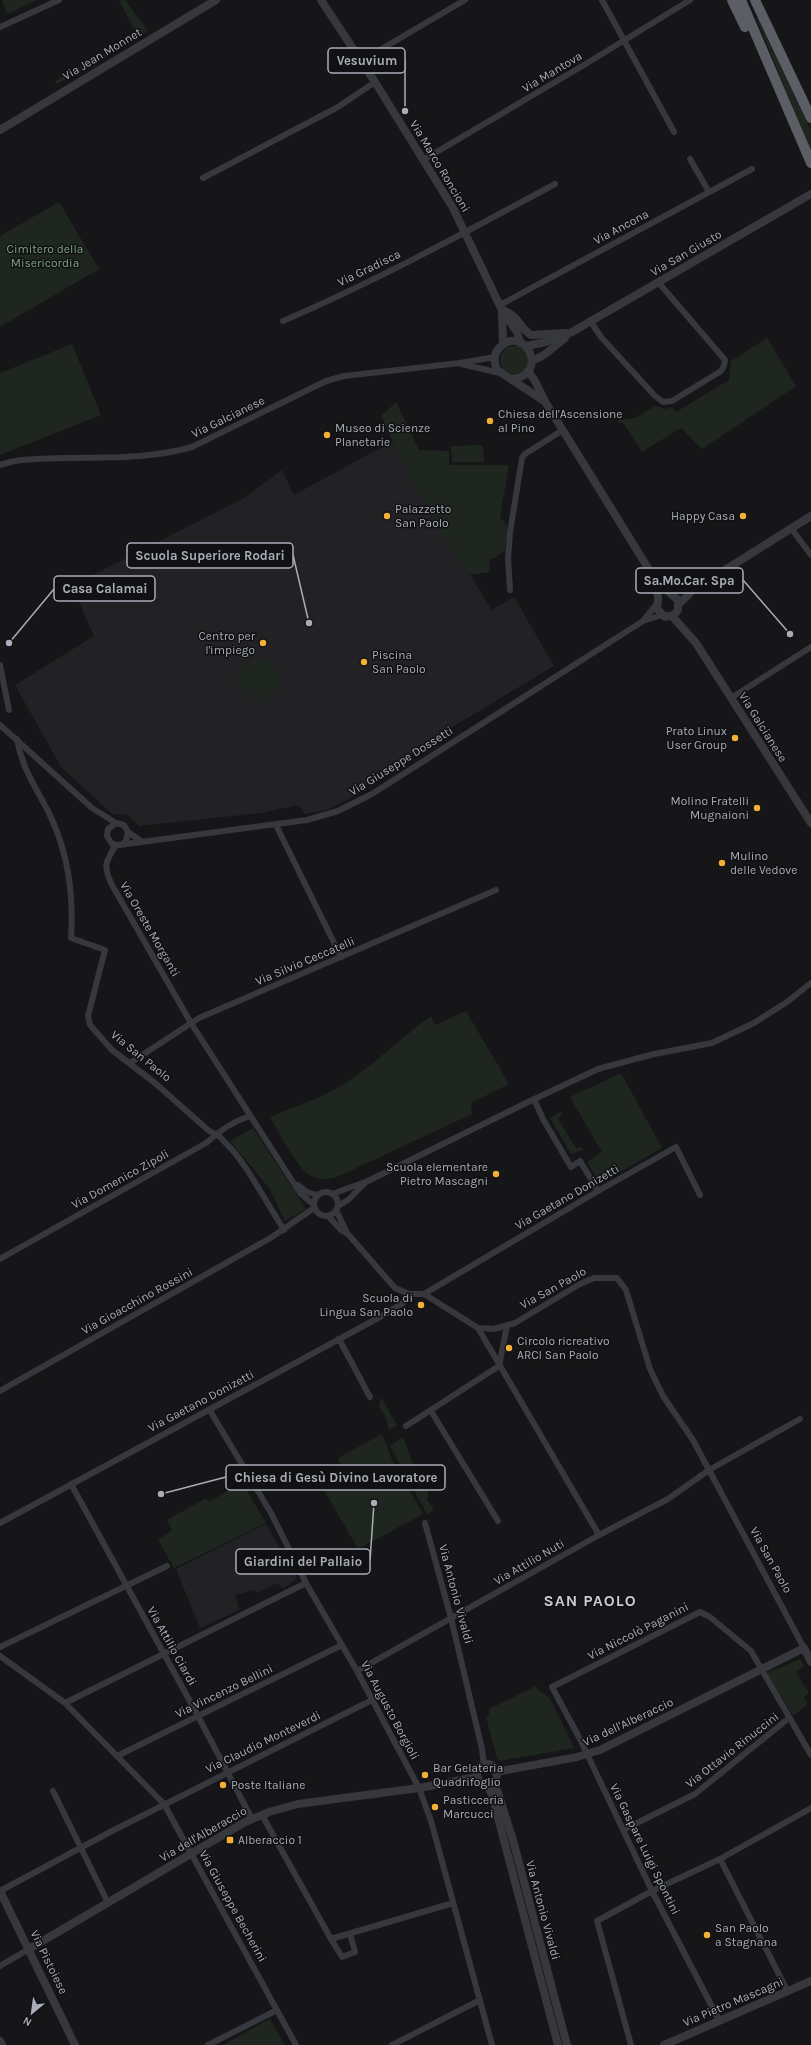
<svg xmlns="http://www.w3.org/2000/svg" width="811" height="2045" font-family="Karla,sans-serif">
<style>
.built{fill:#222225}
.green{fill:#1e261f}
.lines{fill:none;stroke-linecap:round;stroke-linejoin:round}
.minor{stroke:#37383d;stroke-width:6}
.tertiary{stroke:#37383d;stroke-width:8}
.trunk{stroke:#5b5e65;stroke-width:10}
.poi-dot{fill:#f2b134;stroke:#111113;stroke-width:1.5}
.labels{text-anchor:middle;stroke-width:3;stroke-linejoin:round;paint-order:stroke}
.street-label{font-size:12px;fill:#a8adb8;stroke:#111113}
.park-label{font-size:12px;fill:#7fa381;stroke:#111113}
.poi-label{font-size:12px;fill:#a8adb8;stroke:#111113;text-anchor:start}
.district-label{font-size:16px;font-weight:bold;letter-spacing:1px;fill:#c9ccd4;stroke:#111113}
.leader{fill:none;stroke:#a8adb8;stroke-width:1.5}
.callout-dot{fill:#a8adb8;stroke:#111113;stroke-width:1.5}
.callout{fill:#111113;stroke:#a8adb8;stroke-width:1.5}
.callout-label{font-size:13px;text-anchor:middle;font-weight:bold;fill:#a8adb8}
</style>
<rect width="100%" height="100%" fill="#161618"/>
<g class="built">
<polygon points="393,441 413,483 492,610 514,597 554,666 454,726 358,791 357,795 326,810 305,814 298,805 261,813 139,826 127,815 112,814 61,767 15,685 94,636 78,600 83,580 244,498 282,470 294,495"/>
<polygon points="266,1524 297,1578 283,1589 278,1583 256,1593 255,1590 235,1595 239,1610 200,1628 176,1569"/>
</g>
<g class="green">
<polygon points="2,0 38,0 7,14"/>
<polygon points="119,0 125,0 148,31 100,60 98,58 131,40 129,34 135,31"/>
<polygon points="757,17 811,130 811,152 756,18"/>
<polygon points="91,61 92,64 57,84 55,81"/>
<polygon points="59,202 99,269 0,327 0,236"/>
<polygon points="767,338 796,386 702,449 681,428 642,452 624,424 619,422 618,420 635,418 655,406 666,409 672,407 676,412 729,380 731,361"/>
<polygon points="72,344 101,415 0,455 0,373"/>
<circle cx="514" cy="360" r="14"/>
<polygon points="396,402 419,450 449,451 449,465 509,465 500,517 507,525 505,550 495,558 489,560 490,572 469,575 413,483 381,416"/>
<polygon points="483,445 484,462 452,462 451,446"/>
<path d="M255 660C289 657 284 708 250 699L255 695 250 690 247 691 245 696C232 683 238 664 255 660Z"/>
<path d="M466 1011 509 1084 471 1103 472 1114 337 1177C328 1180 316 1180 308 1174 296 1166 278 1130 270 1117 293 1107 319 1099 341 1086 373 1065 400 1039 431 1016L435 1025Z"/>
<polygon points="621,1073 662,1148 600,1183 587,1162 602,1152 570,1097"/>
<polygon points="561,1112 563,1114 558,1119 576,1148 582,1147 584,1150 571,1154 550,1118"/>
<polygon points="253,1128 306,1209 285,1221 269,1188 230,1141"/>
<polygon points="381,1397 397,1425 389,1430 385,1415 379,1407"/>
<polygon points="382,1434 393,1462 423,1514 358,1549 323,1488 345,1473 338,1458"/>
<polygon points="403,1437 416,1472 422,1470 429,1489 427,1500 434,1510 427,1514 390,1446"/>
<polygon points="242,1482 266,1523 174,1568 158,1540 172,1531 167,1520 206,1498 209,1502"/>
<polygon points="800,1659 804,1666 796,1672 809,1693 804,1697 808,1704 793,1716 767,1673"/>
<polygon points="536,1686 539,1691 550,1698 574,1748 500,1761 497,1758 486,1717 489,1715 489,1709"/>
<polygon points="270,2019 285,2045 223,2045 268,2020"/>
</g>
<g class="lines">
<g class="minor">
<polyline points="602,0 674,132"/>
<polyline points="0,27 59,0"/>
<polyline points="361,61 465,0"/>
<polyline points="690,159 709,192"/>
<polyline points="423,160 584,65 690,0"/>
<polyline points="203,178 338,107 375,82"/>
<polyline points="500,305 752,169"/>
<path d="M283 321C376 281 466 232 555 184"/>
<polyline points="591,322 601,337 654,395 663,402 672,401 721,371 724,366 725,360 658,282"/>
<polyline points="461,364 500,373"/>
<path d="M0 465C20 458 42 459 64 458 107 457 150 459 192 447L326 381 344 376 460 363 495 357"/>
<polyline points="791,528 811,555"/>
<polyline points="510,590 508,559 510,532 522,458 525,454 563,430"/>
<polyline points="643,621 656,605"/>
<polyline points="0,665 9,710"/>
<polyline points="731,698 811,647"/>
<polyline points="0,725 92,808 116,823"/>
<path d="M17 739C22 768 35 786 48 811 68 851 74 894 71 938L105 950 88 1016 90 1025 112 1050 155 1083 208 1130 220 1137 235 1153 248 1171 284 1230"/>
<polyline points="276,825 341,957"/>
<polyline points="128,832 141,841"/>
<path d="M116 845C105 862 103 866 112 885L191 1023 300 1193 314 1205"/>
<polyline points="121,845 126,841 128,832 124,825 116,823 108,829 107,836 112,844 119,845 307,820 338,811 372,794 643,621 662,615"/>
<polyline points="130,1063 199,1018 496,890"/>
<polyline points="534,1099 543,1119 571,1167 580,1161 598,1191"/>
<polyline points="298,1185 307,1192 317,1195"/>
<circle cx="326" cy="1204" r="12"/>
<polyline points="332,1194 368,1181 526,1103 598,1069 654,1054 712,1043 754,1023 787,1002 811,983"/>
<polyline points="338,1206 348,1200 365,1183"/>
<polyline points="336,1210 347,1233 395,1288 409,1294 424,1294 478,1328 494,1329 515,1323 580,1284 594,1278 617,1278 626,1290 650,1369 663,1396 693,1440 804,1648"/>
<polyline points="328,1216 341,1230 347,1233"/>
<path d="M0 1259 206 1143C218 1132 234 1121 250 1116"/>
<polyline points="424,1294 598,1191 676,1147 700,1195"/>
<polyline points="478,1328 599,1535"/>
<polyline points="339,1339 370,1397"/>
<polyline points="0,1391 272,1237 314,1208"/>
<polyline points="209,1409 271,1513 306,1583 357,1671 419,1788 431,1821 492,2045"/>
<polyline points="431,1411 498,1521"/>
<polyline points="406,1426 499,1366 507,1326"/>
<polyline points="71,1484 198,1716 252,1819"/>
<polyline points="0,1523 380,1317 403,1303 409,1294"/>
<polyline points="425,1523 451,1618 482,1749 484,1765"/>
<polyline points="0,1647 167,1566"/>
<polyline points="0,1656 65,1703 164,1804 296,2045"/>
<polyline points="357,1671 599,1535 668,1499 709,1470 800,1419"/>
<polyline points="65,1703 306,1583"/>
<polyline points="117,1756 342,1645"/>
<polyline points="53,1791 108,1903"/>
<polyline points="262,1815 331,1939 453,1903"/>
<polyline points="623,1830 695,1794 789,1718"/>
<polyline points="720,1859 788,1992"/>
<polyline points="0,1891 112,1831 372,1700"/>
<polyline points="331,1939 342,1957 355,1952 350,1934"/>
<polyline points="0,1966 29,1949"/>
<polyline points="719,2020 652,1891 580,1739 552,1687 700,1612 710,1617 751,1651 811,1755"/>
<polyline points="208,2045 277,2010"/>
<polyline points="392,2045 480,2000"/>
<polyline points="631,2045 597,1921 652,1891 720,1859 811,1808"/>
</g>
<g class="tertiary">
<polyline points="321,0 375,82 453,208 502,310 517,332 520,343"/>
<polyline points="0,130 216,0"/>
<path d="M502 310C520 316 518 327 531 335L565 333"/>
<polyline points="502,311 503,344"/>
<polyline points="526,346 546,342 572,332 811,194"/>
<polyline points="532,361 544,355 565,338"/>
<polyline points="528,371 535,381 546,403 656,581 678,600 678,610 674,615 665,617 657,609 658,599 656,581"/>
<path d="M511 379C551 376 525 323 500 347 493 354 494 363 497 370L544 401"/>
<polyline points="679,604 693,590 811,516"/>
<polyline points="672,616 696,643 811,823"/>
<circle cx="487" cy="1774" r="10"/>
<polyline points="496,1772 577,1757 600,1750 804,1648 811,1662"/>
<polyline points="493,1782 498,1793 513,1840 567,2045"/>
<polyline points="487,1784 492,1795 558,2045"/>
<polyline points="0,1891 75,2045"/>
<polyline points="29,1949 245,1822 269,1812 298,1804 419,1788 477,1777"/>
<polyline points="0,2041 2,2045"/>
<polyline points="664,2045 811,1981"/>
</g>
<g class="trunk">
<polyline points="732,0 745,27"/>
<polyline points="741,0 811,163"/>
<polyline points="755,0 811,118"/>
</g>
</g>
<g class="poi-dot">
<circle cx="490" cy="421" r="4"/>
<circle cx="327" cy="435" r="4"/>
<circle cx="387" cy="516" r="4"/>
<circle cx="743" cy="516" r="4"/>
<circle cx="263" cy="643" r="4"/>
<circle cx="364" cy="662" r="4"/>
<circle cx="735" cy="738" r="4"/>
<circle cx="757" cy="808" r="4"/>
<circle cx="722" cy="863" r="4"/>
<circle cx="496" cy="1174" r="4"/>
<circle cx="421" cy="1305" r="4"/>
<circle cx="509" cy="1348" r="4"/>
<circle cx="425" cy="1775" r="4"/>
<circle cx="223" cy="1785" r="4"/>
<circle cx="435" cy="1807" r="4"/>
<rect x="226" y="1836" width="8" height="8" rx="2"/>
<circle cx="707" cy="1935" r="4"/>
</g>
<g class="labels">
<g class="street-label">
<text transform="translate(102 54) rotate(-31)" y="4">Via Jean Monnet</text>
<text transform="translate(552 72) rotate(-31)" y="4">Via Mantova</text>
<text transform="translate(440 166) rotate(59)" y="4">Via Marco Roncioni</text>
<text transform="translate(621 227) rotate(-28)" y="4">Via Ancona</text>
<text transform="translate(686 253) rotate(-30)" y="4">Via San Giusto</text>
<text transform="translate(369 268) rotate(-26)" y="4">Via Gradisca</text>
<text transform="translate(228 417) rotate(-26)" y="4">Via Galcianese</text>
<text transform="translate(763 727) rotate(58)" y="4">Via Galcianese</text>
<text transform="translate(401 761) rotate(-32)" y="4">Via Giuseppe Dossetti</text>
<text transform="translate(150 929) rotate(60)" y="4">Via Oreste Morganti</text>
<text transform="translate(305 961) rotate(-23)" y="4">Via Silvio Ceccatelli</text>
<text transform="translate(141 1056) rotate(39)" y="4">Via San Paolo</text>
<text transform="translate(120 1179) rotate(-29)" y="4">Via Domenico Zipoli</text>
<text transform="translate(567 1197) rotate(-30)" y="4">Via Gaetano Donizetti</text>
<text transform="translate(553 1288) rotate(-29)" y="4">Via San Paolo</text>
<text transform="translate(137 1301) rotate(-29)" y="4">Via Gioacchino Rossini</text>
<text transform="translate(201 1401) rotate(-28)" y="4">Via Gaetano Donizetti</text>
<text transform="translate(771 1560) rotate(61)" y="4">Via San Paolo</text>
<text transform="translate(529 1562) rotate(-30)" y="4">Via Attilio Nuti</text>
<text transform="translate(456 1594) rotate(75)" y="4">Via Antonio Vivaldi</text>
<text transform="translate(638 1631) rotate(-27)" y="4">Via Niccolò Paganini</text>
<text transform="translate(172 1646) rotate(61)" y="4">Via Attilio Ciardi</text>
<text transform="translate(224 1691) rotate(-26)" y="4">Via Vincenzo Bellini</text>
<text transform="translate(390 1710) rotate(62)" y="4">Via Augusto Borgioli</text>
<text transform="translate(628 1722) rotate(-25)" y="4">Via dell'Alberaccio</text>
<text transform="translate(263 1742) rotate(-26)" y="4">Via Claudio Monteverdi</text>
<text transform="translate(732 1750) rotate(-38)" y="4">Via Ottavio Rinuccini</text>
<text transform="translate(203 1834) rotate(-30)" y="4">Via dell'Alberaccio</text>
<text transform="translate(645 1849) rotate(64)" y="4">Via Gaspare Luigi Spontini</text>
<text transform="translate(233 1906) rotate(61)" y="4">Via Giuseppe Becherini</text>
<text transform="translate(543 1910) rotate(75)" y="4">Via Antonio Vivaldi</text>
<text transform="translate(49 1962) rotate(64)" y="4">Via Pistoiese</text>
<text transform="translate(733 2002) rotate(-23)" y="4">Via Pietro Mascagni</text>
</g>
<g class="park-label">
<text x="45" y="253">Cimitero della<tspan x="45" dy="14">Misericordia</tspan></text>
</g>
<g class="poi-label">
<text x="498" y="418">Chiesa dell'Ascensione<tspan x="498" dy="14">al Pino</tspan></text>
<text x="335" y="432">Museo di Scienze<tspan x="335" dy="14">Planetarie</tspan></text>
<text x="395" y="513">Palazzetto<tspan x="395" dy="14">San Paolo</tspan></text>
<text x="735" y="520" text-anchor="end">Happy Casa</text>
<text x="255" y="640" text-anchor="end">Centro per<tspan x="255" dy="14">l'impiego</tspan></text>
<text x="372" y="659">Piscina<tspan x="372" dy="14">San Paolo</tspan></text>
<text x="727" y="735" text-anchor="end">Prato Linux<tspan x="727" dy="14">User Group</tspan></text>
<text x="749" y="805" text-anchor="end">Molino Fratelli<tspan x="749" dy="14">Mugnaioni</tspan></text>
<text x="730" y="860">Mulino<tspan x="730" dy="14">delle Vedove</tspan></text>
<text x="488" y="1171" text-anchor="end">Scuola elementare<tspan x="488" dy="14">Pietro Mascagni</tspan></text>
<text x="413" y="1302" text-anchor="end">Scuola di<tspan x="413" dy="14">Lingua San Paolo</tspan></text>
<text x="517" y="1345">Circolo ricreativo<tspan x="517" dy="14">ARCI San Paolo</tspan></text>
<text x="433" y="1772">Bar Gelateria<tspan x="433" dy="14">Quadrifoglio</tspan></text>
<text x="231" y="1789">Poste Italiane</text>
<text x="443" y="1804">Pasticceria<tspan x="443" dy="14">Marcucci</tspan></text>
<text x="238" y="1844">Alberaccio 1</text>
<text x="715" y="1932">San Paolo<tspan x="715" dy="14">a Stagnana</tspan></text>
</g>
<g class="district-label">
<text x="590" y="1606">SAN PAOLO</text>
</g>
</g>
<path class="leader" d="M405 111L405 61M309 623L293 555M790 634L743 580M9 643L54 589M161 1494L226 1477M374 1503L370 1561"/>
<g class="callout-dot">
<circle cx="405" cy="111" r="4"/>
<circle cx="309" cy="623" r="4"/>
<circle cx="790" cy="634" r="4"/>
<circle cx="9" cy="643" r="4"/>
<circle cx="161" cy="1494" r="4"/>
<circle cx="374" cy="1503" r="4"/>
</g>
<g class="callout">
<rect x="328" y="48" width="77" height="25" rx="4"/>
<rect x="127" y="543" width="166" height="25" rx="4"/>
<rect x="636" y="568" width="107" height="25" rx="4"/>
<rect x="54" y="576" width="101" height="25" rx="4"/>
<rect x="226" y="1465" width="219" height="25" rx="4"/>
<rect x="236" y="1549" width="134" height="25" rx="4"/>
</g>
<g class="callout-label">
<text x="367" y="65">Vesuvium</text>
<text x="210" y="560">Scuola Superiore Rodari</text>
<text x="689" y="585">Sa.Mo.Car. Spa</text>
<text x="105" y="593">Casa Calamai</text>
<text x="336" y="1482">Chiesa di Gesù Divino Lavoratore</text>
<text x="303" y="1566">Giardini del Pallaio</text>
</g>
<g transform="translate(32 2013) rotate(209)" stroke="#111113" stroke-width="3" paint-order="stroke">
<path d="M0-3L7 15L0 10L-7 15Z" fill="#a8adb8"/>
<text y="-6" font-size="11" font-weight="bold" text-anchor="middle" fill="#a8adb8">N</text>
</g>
</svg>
